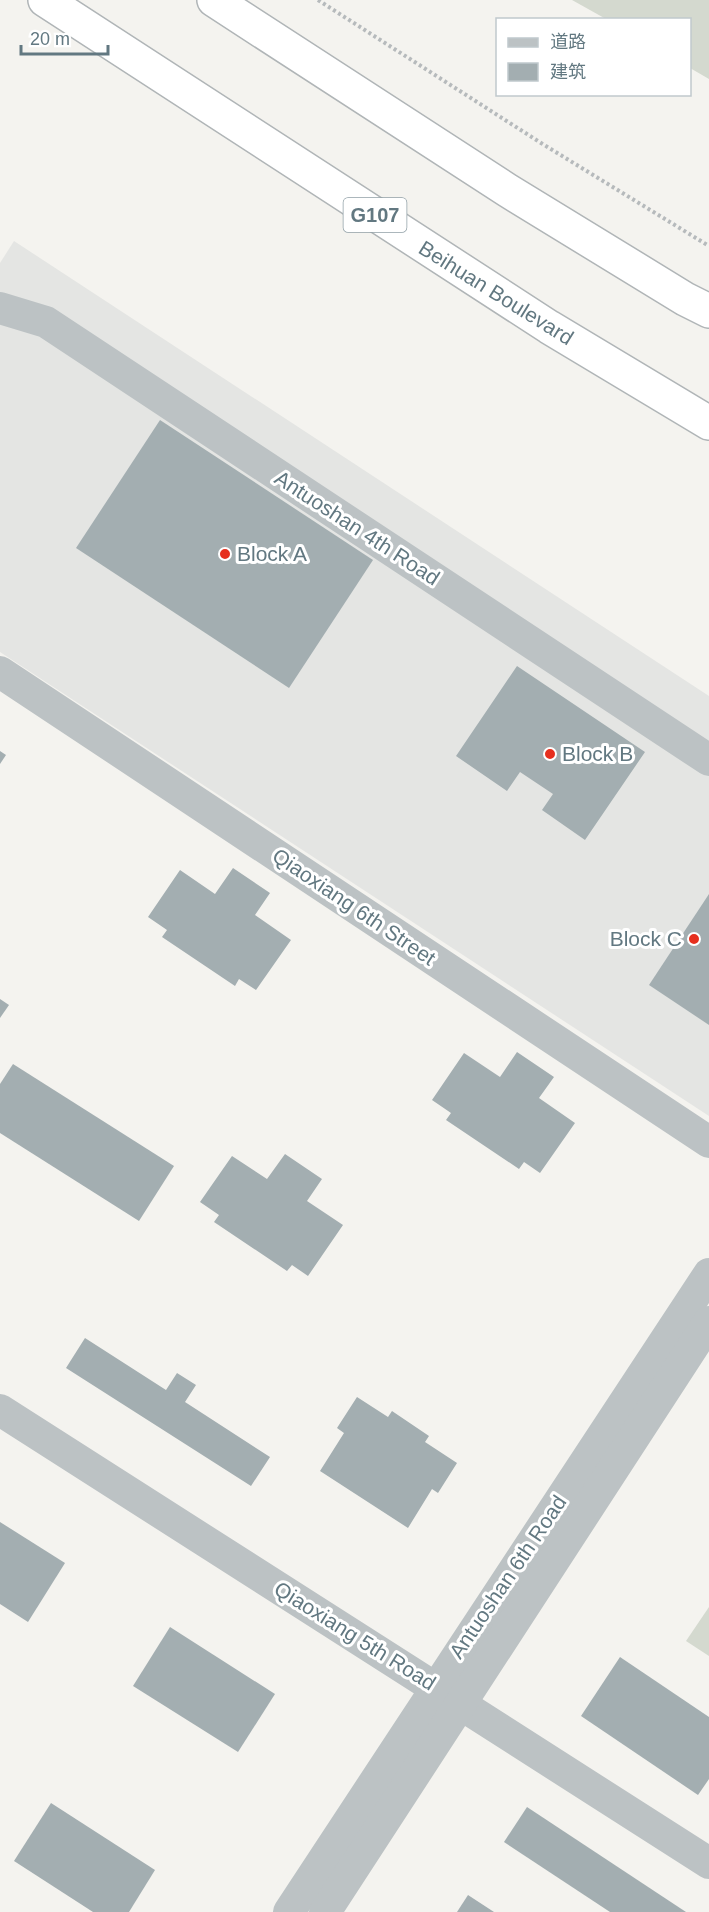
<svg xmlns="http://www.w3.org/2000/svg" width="709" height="1912" font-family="Helvetica,'Noto Sans SC',sans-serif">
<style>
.built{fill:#e4e5e3}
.green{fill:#d4d9cf}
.building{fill:#a3aeb1}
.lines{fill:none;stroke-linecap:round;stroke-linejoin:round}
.highway-casing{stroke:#b0b5b7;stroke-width:36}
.path{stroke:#b6babc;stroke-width:4;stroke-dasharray:3 3;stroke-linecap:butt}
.minor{stroke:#bcc2c4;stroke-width:32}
.highway{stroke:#fff;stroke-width:33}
.poi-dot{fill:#e62f1e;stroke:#fff;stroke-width:2}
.labels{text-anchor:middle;stroke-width:6;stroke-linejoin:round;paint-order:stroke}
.shield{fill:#fff;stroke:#91a0a7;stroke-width:1.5}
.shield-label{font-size:20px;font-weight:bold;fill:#627881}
.street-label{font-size:21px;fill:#627881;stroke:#fff}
.poi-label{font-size:21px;fill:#627881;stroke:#fff;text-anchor:start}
</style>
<rect width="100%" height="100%" fill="#f4f3ef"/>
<polygon class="built" points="14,241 709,696 709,1116 0,652 0,263"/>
<g class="green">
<polygon points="572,0 709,0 709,79 690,68 690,20 606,19"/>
<polygon points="709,1607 709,1656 686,1641"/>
</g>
<g class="building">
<polygon points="160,420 373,560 289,688 76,548"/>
<polygon points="517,666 645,752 585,840 542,810 553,794 520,772 507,791 456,756"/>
<polygon points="0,751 6,755 0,764"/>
<polygon points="233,868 270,893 255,915 291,940 256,990 239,979 235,986 162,937 167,930 148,917 180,870 215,894"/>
<polygon points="709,894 709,1025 649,985"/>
<polygon points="0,999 9,1005 0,1018"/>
<polygon points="517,1052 554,1077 539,1098 575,1123 540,1173 524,1162 519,1169 446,1120 451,1113 432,1100 464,1053 500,1077"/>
<polygon points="13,1064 174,1166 139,1221 0,1133 0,1084"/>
<polygon points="285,1154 322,1179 307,1201 343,1225 308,1276 292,1265 287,1271 214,1222 219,1215 200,1202 232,1156 267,1179"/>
<polygon points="85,1338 166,1390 177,1373 196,1385 185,1402 270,1457 251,1486 66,1368"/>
<polygon points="357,1397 388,1417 392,1411 429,1436 425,1442 457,1463 438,1493 432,1489 408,1528 320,1471 344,1433 337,1428"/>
<polygon points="0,1522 65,1563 28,1622 0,1604"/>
<polygon points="170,1627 275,1694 238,1752 133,1686"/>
<polygon points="620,1657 709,1717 709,1779 698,1795 581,1716"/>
<polygon points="51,1803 155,1870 129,1912 93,1912 14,1861"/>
<polygon points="527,1807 686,1912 610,1912 504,1842"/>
<polygon points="468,1895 494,1912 457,1912"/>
</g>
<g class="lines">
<defs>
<g id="highway">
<polyline points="45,0 549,327 709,423"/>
<polyline points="214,0 507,190 685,299 709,311"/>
</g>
</defs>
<use href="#highway" class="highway-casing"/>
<polyline class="path" points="318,0 541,143 709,246"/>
<g class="minor">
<polyline points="0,308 46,322 709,760"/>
<polyline points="0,672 709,1142"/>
<polyline points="0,1410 709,1863"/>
<polyline points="289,1912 709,1274"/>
<polyline points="325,1912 709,1322"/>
</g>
<use href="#highway" class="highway"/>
</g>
<g class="poi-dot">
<circle cx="225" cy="554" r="6"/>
<circle cx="550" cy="754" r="6"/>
<circle cx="694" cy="939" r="6"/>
</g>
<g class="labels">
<rect class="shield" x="343.5" y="198" width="63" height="34" rx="4.5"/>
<g class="shield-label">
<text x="375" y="222">G107</text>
</g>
<g class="street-label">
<text transform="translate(496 293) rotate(32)" y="7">Beihuan Boulevard</text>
<text transform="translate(357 528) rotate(33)" y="7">Antuoshan 4th Road</text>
<text transform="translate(354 907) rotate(34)" y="7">Qiaoxiang 6th Street</text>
<text transform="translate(508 1577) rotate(-56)" y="7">Antuoshan 6th Road</text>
<text transform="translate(355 1636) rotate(32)" y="7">Qiaoxiang 5th Road</text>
</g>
<g class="poi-label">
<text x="237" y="561">Block A</text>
<text x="562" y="761">Block B</text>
<text x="682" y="946" text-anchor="end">Block C</text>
</g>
</g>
<rect x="496" y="18" width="195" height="78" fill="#ffffff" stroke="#c0c9cd" stroke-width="1.5"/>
<rect x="508" y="38" width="30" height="9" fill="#bcc2c4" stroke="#c0c9cd" stroke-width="1.5"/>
<text x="550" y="48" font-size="18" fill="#627881">道路</text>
<rect x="508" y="63" width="30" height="18" fill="#a3aeb1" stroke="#c0c9cd" stroke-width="1.5"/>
<text x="550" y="78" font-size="18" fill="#627881">建筑</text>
<path d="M21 45v9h87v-9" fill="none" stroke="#627881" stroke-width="3"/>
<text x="30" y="45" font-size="18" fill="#627881" stroke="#ffffff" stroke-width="4.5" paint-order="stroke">20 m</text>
</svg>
